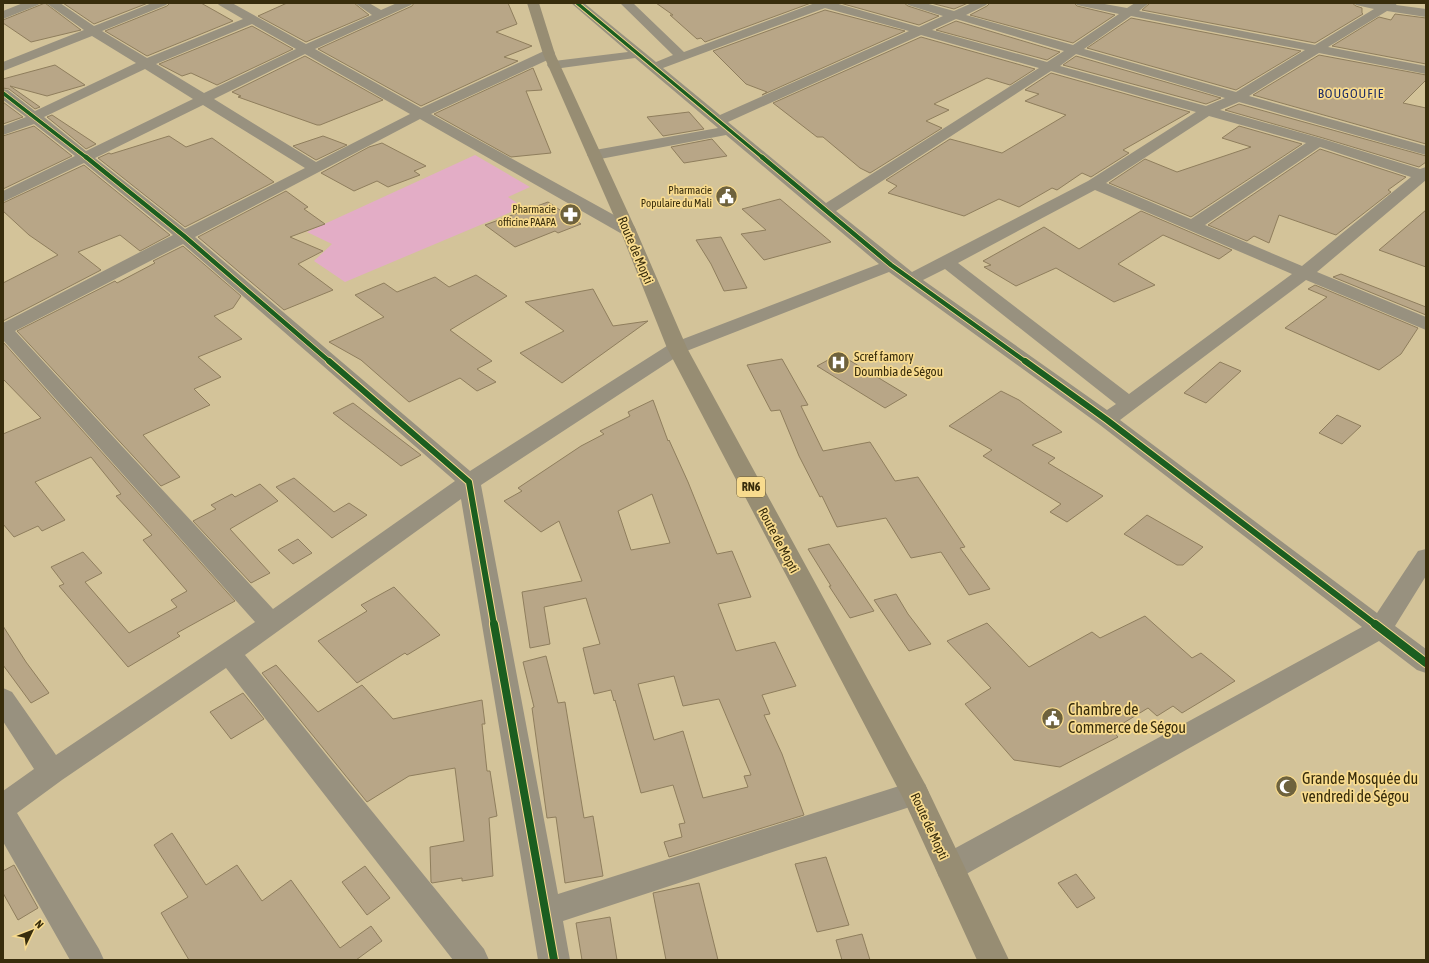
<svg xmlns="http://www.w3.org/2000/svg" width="1429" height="963" font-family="'Asap Condensed',sans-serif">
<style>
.green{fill:#e3adc6}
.building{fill:#b8a687;stroke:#8f7e5d;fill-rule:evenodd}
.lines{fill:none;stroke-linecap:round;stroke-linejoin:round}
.minor{fill:#98917f;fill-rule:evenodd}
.highway{fill:#978d73;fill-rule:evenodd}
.cycleway-far3-casing{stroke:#f8db8e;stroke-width:5}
.cycleway-far2-casing{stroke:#f8db8e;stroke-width:6}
.cycleway-far1-casing{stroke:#f8db8e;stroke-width:8}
.cycleway-casing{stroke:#f8db8e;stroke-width:10}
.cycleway-far3{stroke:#1b5e20;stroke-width:3.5}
.cycleway-far2{stroke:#1b5e20;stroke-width:4.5}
.cycleway-far1{stroke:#1b5e20;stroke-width:6}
.cycleway{stroke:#1b5e20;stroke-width:8}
.labels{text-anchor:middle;stroke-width:3.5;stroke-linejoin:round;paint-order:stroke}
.far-poi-label{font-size:11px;fill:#382d0c;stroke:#f8db8e;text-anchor:end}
.shield{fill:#f8db8e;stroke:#726133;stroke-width:1}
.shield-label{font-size:12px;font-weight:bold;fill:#382d0c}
.far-quarter-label{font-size:13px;letter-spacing:1px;fill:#202e66;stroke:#f8db8e}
.street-label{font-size:13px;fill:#382d0c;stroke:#f8db8e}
.poi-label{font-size:13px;fill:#382d0c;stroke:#f8db8e;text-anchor:start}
.near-poi-label{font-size:16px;fill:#382d0c;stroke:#f8db8e;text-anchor:start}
</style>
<rect width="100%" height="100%" fill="#d3c399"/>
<polygon class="green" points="475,155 530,187 508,197 523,207 345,282 314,261 332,244 307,232"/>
<g class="building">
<polygon points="45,3 81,30 31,42 3,23 3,20"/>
<polygon points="63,3 148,3 94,24"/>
<polygon points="170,3 201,3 233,21 147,56 105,31 167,6"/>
<polygon points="287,3 354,3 369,15 306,42 258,16"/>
<polygon points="414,3 508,3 517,24 496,32 532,46 504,57 518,61 421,106 318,49 412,6"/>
<polygon points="656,3 811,3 705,42 701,38 697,39 670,15 673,15"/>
<polygon points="840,3 904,3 908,6 939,16 919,25"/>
<polygon points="931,3 968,3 954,9"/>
<polygon points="990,3 1074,3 1077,6 1115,15 1073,43 970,15 987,6"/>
<polygon points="1150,3 1352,3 1356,6 1362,8 1362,13 1363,14 1315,43 1142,10"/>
<polygon points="825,10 905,31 762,95 767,92 746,84 713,51"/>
<polygon points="1395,14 1426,18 1426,64 1332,46 1379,17 1391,20"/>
<polygon points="1131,18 1301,51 1236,90 1087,48"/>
<polygon points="956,21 1060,52 1047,60 936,30"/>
<polygon points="252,26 293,49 217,85 191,73 182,76 159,64"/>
<polygon points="921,37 1035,69 1010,85 987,78 934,104 949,110 926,121 942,128 870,173 860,168 823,137 817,137 773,103"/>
<polygon points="1319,55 1426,75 1426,80 1403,103 1426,108 1426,144 1253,95"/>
<polygon points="305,56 383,100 320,125 317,125 238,97 241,96 232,92"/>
<polygon points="1076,56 1221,98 1206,104 1063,65"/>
<polygon points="55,65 85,85 47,96 10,86 40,107 35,109 9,89 3,88 3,79"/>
<polygon points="533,68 542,90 526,91 551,153 511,157 434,114"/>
<polygon points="1051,73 1190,112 1123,150 1129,153 1091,177 1082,173 1057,190 1052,188 1019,207 999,199 964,216 888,193 897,186 886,180 950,139 1002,153 1066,115 1025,101 1039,94 1025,90"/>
<polygon points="3,102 23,117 3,124"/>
<polygon points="1239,104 1426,156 1426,162 1419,167 1323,138 1225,110"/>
<polygon points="689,112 704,129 663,136 647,117"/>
<polygon points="52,115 96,144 86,149 47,117"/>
<polygon points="34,126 72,156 3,189 3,136"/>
<polygon points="1239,126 1302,144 1191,217 1109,183 1145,159 1177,172 1251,147 1222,138"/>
<polygon points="169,136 186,147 212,138 274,182 185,227 98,158 109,153 111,154"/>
<polygon points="323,136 347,145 316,160 293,146"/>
<polygon points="712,139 727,156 684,163 671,147"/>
<polygon points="382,143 426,166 414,171 420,175 388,187 377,181 354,191 321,173 369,147"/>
<polygon points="1320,149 1406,177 1388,190 1391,192 1336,235 1279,215 1269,243 1254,236 1247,241 1208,225"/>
<polygon points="84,165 170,235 140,251 120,235 78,252 101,270 3,321 3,283 58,255 29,235 3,211 3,203"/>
<polygon points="286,191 308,207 304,209 325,224 290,237 323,251 298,264 333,290 284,310 198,237"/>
<polygon points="780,199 831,242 764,260 741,234 766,230 742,209"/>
<polygon points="548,202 581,224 558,233 555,231 515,247 485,225"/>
<polygon points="1426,210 1426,267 1379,250"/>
<polygon points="1141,211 1232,250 1219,259 1163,235 1118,264 1155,285 1114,302 1056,268 1016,286 984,267 991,265 983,261 1044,227 1079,249"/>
<polygon points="721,237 747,288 724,291 711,264 696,240"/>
<polygon points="183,246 241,296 233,308 214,316 242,339 198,357 221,377 194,389 210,405 143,435 180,477 161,486 17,331 115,281 117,283 155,263 153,261"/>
<polygon points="1341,274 1426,307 1426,315 1333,277"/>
<polygon points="476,275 507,296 450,330 492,361 477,369 496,382 477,391 460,378 409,402 361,360 329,342 384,317 355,295 384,283 397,292 435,277 449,287"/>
<polygon points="1315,285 1418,328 1401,354 1379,370 1285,328 1327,297 1308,289"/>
<polygon points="593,289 613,326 648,321 562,383 520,353 564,331 525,302"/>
<polygon points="3,342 235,601 177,633 180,636 128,667 59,586 64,584 51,567 83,552 102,573 85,582 129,633 177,607 171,600 187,591 143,540 152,535 116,496 121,494 91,457 35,482 65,520 42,531 38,526 14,537 3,524 3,434 41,418 3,379"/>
<polygon points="839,354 907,395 885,408 817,366"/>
<polygon points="782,359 808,405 801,406 823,451 870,442 895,481 918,477 965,547 960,548 990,589 969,595 941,552 911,558 886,518 837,527 822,496 820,497 799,456 780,410 771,411 747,365"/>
<polygon points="1220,362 1241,371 1206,403 1184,393"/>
<polygon points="1001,391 1019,400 1062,432 1032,445 1055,458 1048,463 1103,496 1067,522 1050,512 1061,504 983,456 992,450 949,426"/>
<path d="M653 400 668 441 669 440 688 482 717 554 732 551 751 597 718 604 736 651 775 642 796 686 762 695 770 714 764 715 782 754 804 815 669 857 664 842 682 837 679 824 685 823 673 785 641 793 615 700 614 701 611 690 594 694 583 648 600 644 586 598 544 607 550 644 530 648 522 592 582 581 559 521 541 532 504 501 522 491 518 488 581 446 604 434 600 431 630 416 628 412ZM652 494 670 543 631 550 618 511ZM674 676 683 706 719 699 751 775 744 776 748 787 703 798 683 731 654 740 638 684Z"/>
<polygon points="353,403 421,455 401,466 333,413"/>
<polygon points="1337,415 1361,426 1342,444 1319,433"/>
<polygon points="294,478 334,512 349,503 367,515 332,538 276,487"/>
<polygon points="260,484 278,501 230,529 270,573 251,583 193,521 216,509 211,505 232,494 235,497"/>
<polygon points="1147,515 1203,547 1183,565 1177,565 1124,534"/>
<polygon points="298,539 312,553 293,564 278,550"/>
<polygon points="829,544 874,611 850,618 829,586 831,586 808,549"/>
<polygon points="394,587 440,635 407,655 405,653 357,683 318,641 367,611 361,605"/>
<polygon points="896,594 908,614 931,644 909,651 874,600"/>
<polygon points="1145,616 1192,658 1201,653 1235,681 1182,713 1173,706 1157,716 1148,708 1112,730 1118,737 1060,767 1014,760 965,704 991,688 947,641 987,623 1029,667 1092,632 1100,638"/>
<polygon points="3,626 26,662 49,693 31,703 3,665"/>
<polygon points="546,656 558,703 565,702 584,818 593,816 603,876 565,883 556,817 547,818 532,708 534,707 523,662"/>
<polygon points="276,665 318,712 362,685 393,719 482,700 485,724 482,724 487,771 490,771 497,816 489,818 493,876 462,881 462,878 432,883 431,882 430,847 464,841 455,768 409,776 367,802 262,673"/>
<polygon points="243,693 264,719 231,739 210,712"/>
<polygon points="172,833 206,885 237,865 262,901 291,880 340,948 371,926 382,941 356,960 189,960 161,913 188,897 154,845"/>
<polygon points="826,857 849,925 817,932 795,864"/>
<polygon points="14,865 38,908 18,920 3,893 3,871"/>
<polygon points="365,866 390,898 367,915 342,882"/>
<polygon points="1076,874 1095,898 1077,908 1058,883"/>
<polygon points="699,883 718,960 666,960 653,893"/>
<polygon points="610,917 617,960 582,960 576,923"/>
<polygon points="862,934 870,960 842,960 836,940"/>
</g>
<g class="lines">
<g class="minor">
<polygon points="23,3 40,3 38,5 3,19 3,11"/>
<path d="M46 3H60L94 26 152 3H168L166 5 102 31 147 58 243 19 219 5 217 3H232L306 44 372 15 355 3H369L381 10 397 3H413L411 5 315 49 421 108 544 51H554L555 54 554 57 431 114 634 226 636 230 634 234 628 235 622 234 420 119 195 237 470 471 670 344 879 264 726 135 595 160 590 158 587 155 590 152 595 150 718 128 635 58 554 69 549 68 547 65 549 62 554 61 628 52 571 3H584L656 62 673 55 620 3H633L684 52 815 3H835L919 27 943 16 908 5 906 3H925L954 11 972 3H988L986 5 966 15 1073 45 1119 14 1077 5 1075 3H1099L1127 8 1135 3H1149L1139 11 1315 45 1374 9 1356 5 1354 3H1397L1396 5 1426 9V17L1387 11 1328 47 1426 66V74L1319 53 1249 96 1426 146V155L1239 102 1220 110 1323 139 1420 169 1426 167V180L1317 272 1426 317V330L1306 280 1120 420 1377 613 1418 551 1426 549V576L1395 626 1426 649V673L1417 670 1379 641 961 877 950 881 939 877 935 867 939 857 1362 627 1100 425 889 272 684 352 481 485 558 894 915 781 925 784 929 793 925 802 563 921 570 960H538L461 499 245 655 484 949 489 960H453L226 668 62 780 17 813 99 949 104 960H70L3 842V791L34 769 3 721V688L12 692 56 755 255 622 3 340V323L173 235 84 163 3 202V191L75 156 34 124 3 135V126L26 117 3 100V89L8 90 35 111 136 63 92 36 3 71V62L84 30ZM825 8 909 31 720 115 663 68ZM1131 16 1305 50 1236 92 1084 49ZM956 19 1064 51 1047 62 932 30ZM252 24 296 49 204 93 156 64ZM921 35 1039 68 826 203 728 122ZM305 54 410 114 316 162 214 99ZM1076 54 1225 98 1206 106 1060 66ZM145 69 193 99 86 151 44 117ZM1051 71 1196 112 1088 181 912 272 836 211ZM203 105 305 168 185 229 95 158ZM1209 116 1306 143 1191 219 1106 183ZM1320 147 1411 177 1302 266 1205 225ZM1095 190 1292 274 1129 394 958 263ZM183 244 455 481 273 609 15 331ZM945 269 1116 404 1107 410 923 280Z"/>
</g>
<polygon class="highway" points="527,3 539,3 555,54 636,230 687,348 925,784 1009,960 977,960 903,798 667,348 620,230 543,54"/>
<defs>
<g id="cycleway-far3">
<polyline points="577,3 763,158"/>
<polyline points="3,93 87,158"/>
</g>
<g id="cycleway-far2">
<polyline points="86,157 184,236 330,362"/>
<polyline points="762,157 891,265 1026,362"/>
</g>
<g id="cycleway-far1">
<polyline points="329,361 469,482 494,625"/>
<polyline points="1025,361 1107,420 1376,625"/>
</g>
<g id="cycleway">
<polyline points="494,624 554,960"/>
<polyline points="1375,624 1426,663"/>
</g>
</defs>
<use href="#cycleway-far3" class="cycleway-far3-casing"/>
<use href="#cycleway-far2" class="cycleway-far2-casing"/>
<use href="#cycleway-far1" class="cycleway-far1-casing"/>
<use href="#cycleway" class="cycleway-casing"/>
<use href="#cycleway-far3" class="cycleway-far3"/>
<use href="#cycleway-far2" class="cycleway-far2"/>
<use href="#cycleway-far1" class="cycleway-far1"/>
<use href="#cycleway" class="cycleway"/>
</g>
<defs>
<symbol id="civic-disc" viewBox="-11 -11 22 22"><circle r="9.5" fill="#6e623d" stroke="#f8db8e"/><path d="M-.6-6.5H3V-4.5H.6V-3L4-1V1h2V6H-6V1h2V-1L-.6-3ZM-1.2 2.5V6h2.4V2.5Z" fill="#fff"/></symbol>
<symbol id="pharmacy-disc" viewBox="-11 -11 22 22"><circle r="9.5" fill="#6e623d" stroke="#f8db8e"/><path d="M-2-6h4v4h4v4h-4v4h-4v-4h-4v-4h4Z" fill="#fff"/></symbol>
<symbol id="hospital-disc" viewBox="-11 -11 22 22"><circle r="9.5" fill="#6e623d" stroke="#f8db8e"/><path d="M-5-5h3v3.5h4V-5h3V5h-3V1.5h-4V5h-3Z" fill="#fff"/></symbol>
<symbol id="mosque-disc" viewBox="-11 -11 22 22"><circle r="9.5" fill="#6e623d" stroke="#f8db8e"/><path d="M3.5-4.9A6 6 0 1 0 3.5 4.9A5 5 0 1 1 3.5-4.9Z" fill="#fff"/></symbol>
</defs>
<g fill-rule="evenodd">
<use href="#civic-disc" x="714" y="184" width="25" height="25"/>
<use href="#pharmacy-disc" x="558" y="202" width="25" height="25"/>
<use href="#hospital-disc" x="826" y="350" width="25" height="25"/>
<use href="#civic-disc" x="1040" y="706" width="25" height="25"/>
<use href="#mosque-disc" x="1274" y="774" width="25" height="25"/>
</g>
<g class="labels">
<g class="far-poi-label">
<text x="712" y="194">Pharmacie<tspan x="712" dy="13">Populaire du Mali</tspan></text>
<text x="556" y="213">Pharmacie<tspan x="556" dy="13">officine PAAPA</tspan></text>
</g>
<rect class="shield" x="737" y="477" width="28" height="20" rx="3"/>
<g class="shield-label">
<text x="751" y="491">RN6</text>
</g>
<g class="far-quarter-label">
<text x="1351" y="98">BOUGOUFIE</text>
</g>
<g class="street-label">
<text transform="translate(636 250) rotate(67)" y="5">Route de Mopti</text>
<text transform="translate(779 540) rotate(62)" y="5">Route de Mopti</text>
<text transform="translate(930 826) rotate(65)" y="5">Route de Mopti</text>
</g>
<g class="poi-label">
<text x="854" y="361">Scref famory<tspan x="854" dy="15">Doumbia de Ségou</tspan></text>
</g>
<g class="near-poi-label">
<text x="1068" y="715">Chambre de<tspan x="1068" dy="18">Commerce de Ségou</tspan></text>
<text x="1302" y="784">Grande Mosquée du<tspan x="1302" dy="18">vendredi de Ségou</tspan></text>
</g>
</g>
<rect width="1429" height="963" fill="none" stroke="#382d0c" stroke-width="8"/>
<g transform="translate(32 931) rotate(47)" stroke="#f8db8e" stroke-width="3" paint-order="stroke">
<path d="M0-3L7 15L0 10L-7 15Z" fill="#382d0c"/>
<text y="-6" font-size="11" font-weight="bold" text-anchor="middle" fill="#382d0c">N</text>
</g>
</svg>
